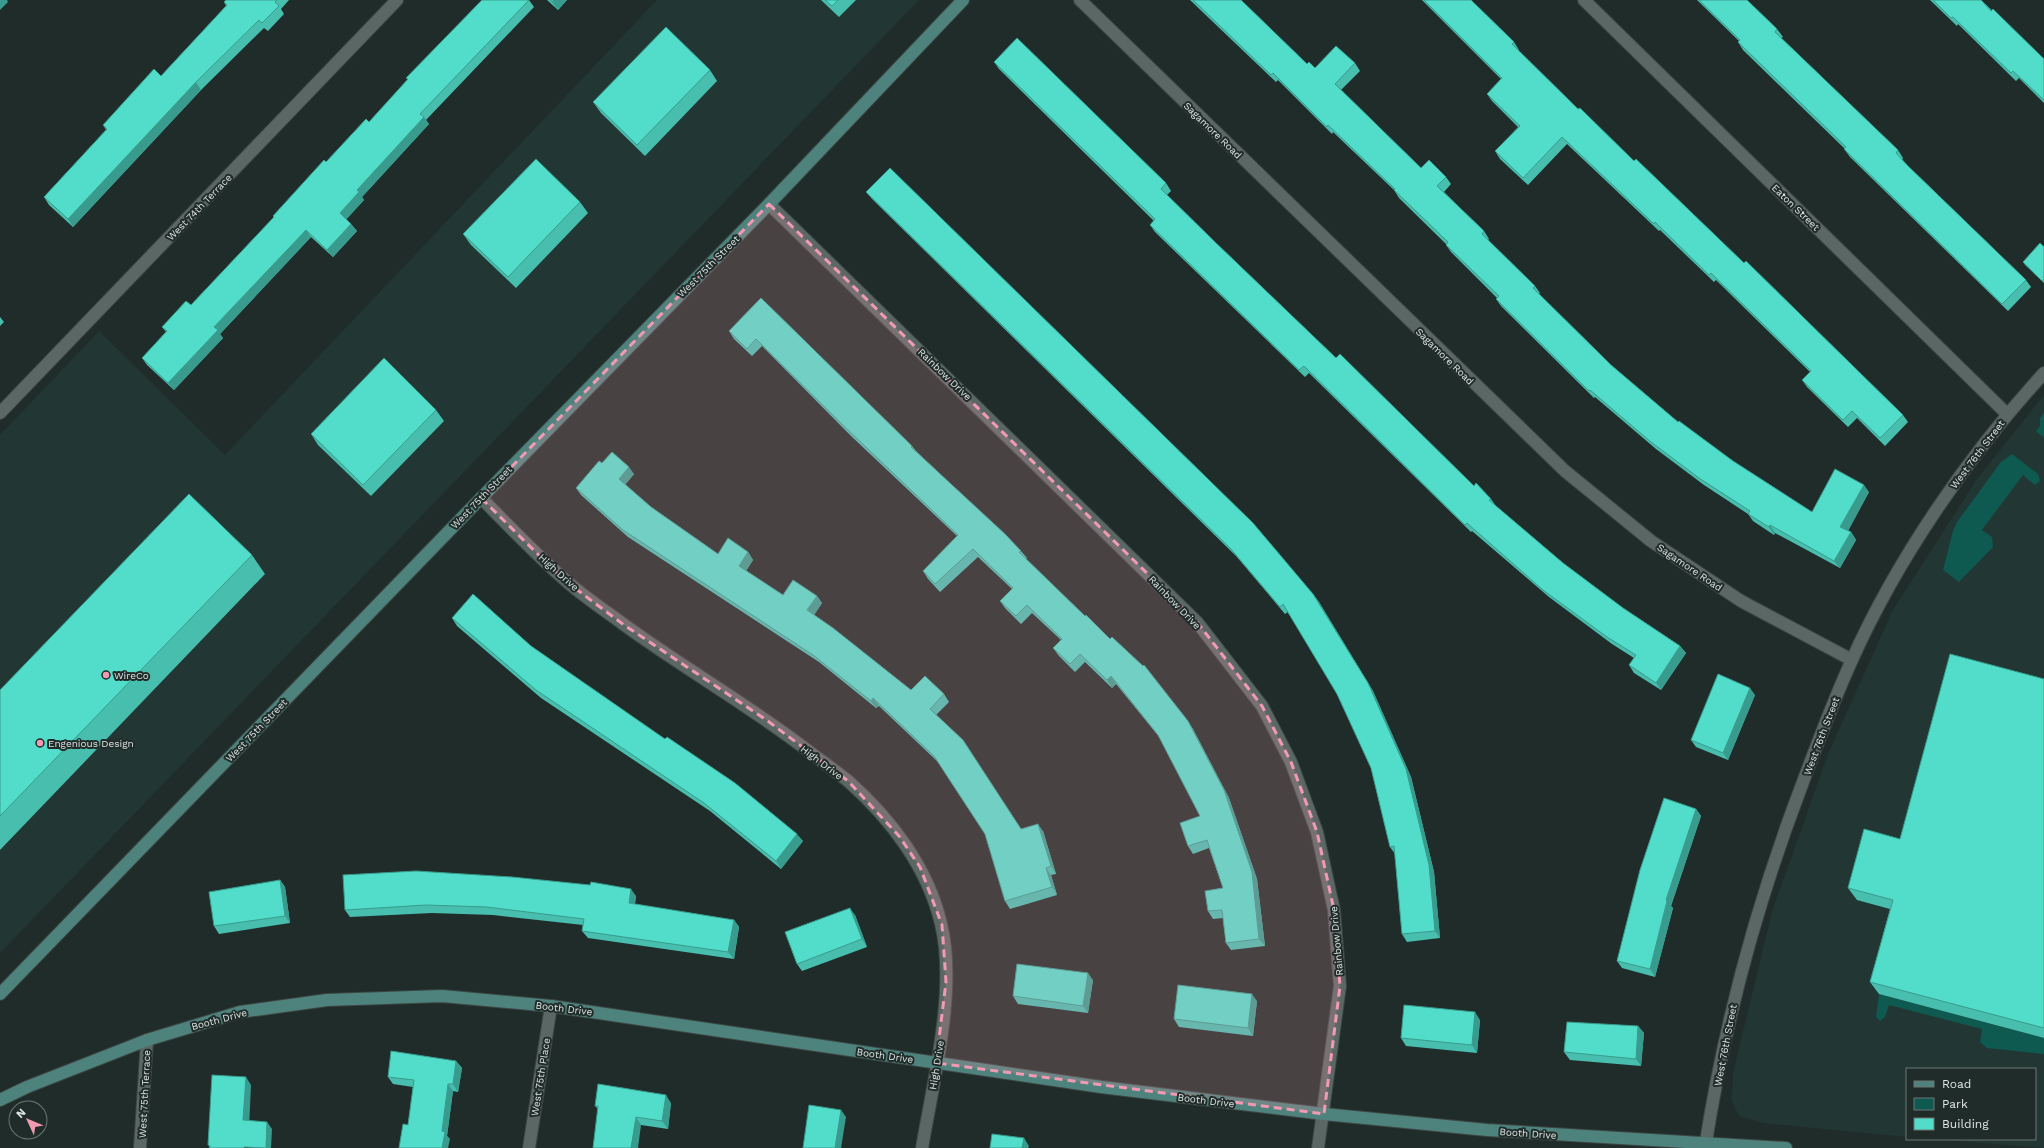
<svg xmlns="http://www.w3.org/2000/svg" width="2044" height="1148" font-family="'Work Sans',sans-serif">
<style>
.built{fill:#223733}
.green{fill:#0e5950}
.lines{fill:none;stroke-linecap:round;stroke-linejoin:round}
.street-casing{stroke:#3c4644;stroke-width:14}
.secondary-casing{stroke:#3c4644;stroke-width:14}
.street{stroke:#5a6765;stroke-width:12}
.secondary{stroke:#4e827c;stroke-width:12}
.wall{fill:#47beae}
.shaded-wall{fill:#399b8d}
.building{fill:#52ddca;stroke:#399b8d}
.marked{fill:#f19ab1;fill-opacity:0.2;stroke:#f19ab1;stroke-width:3;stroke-dasharray:8 5;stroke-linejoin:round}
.poi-dot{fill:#f19ab1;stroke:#202c29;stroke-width:1.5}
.labels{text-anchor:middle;stroke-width:4;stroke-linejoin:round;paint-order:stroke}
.street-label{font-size:10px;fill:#dee5e4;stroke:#202c29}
.poi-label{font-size:10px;fill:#dee5e4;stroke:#202c29;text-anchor:start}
</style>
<rect width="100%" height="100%" fill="#202c29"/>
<g class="built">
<polygon points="657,0 919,0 0,953 0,435 99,331 225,455"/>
<polygon points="2044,395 2044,1148 1933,1139 2035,1139 2035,1069 1907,1069 1907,1137 1763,1123 1739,1116 1732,1101 1733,1073 1772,912 1828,754 1893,610 1977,479"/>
</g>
<g class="green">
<polygon points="2044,413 2044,438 2036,431 2040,426 2040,418"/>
<polygon points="2012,454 2038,474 2040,481 2035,485 2023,475 1982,530 1992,537 1993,547 1959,582 1943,570 1953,531 1957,522 2001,462"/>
<polygon points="1879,994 2044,1038 2044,1054 1987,1048 1980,1042 1982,1029 1889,1005 1885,1017 1880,1021 1876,1017"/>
</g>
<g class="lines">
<defs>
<g id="street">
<polyline points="1080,0 1565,471 1651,541 1741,601 1852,660"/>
<polyline points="1584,0 2007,414"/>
<polyline points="769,204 1197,622 1262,706 1291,762 1317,832 1334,910 1340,986 1318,1148"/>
<polyline points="0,413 397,0"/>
<path d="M481 498C508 525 535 554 565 580 583 596 604 610 623 624 682 667 745 703 803 747 817 758 833 769 848 781 891 819 928 868 941 924 957 989 933 1082 922 1148"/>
<polyline points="140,1148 147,1040"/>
<polyline points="529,1148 551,1006"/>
<path d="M1705 1148C1724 1025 1756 906 1800 790 1816 747 1832 704 1851 662 1897 559 1968 456 2044 373"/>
</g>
<g id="secondary">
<polyline points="0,994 481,498 769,204 963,0"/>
<polyline points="0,1100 27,1087 147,1040 240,1012 327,1000 442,996 551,1006 1101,1087 1324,1114 1487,1130 1786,1148"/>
</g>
</defs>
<use href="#street" class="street-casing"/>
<use href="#secondary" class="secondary-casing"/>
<use href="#street" class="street"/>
<use href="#secondary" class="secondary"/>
</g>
<g class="wall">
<polygon points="226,0 289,0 281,9 284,14 268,31 264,28 201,90 73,227 49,205 44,197 106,130 103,125 161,76 226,6 224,2"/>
<polygon points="529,0 534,7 426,120 429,124 362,197 364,200 346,219 351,224 357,231 333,257 311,237 220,334 223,338 174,390 147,365 142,358 166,332 162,327 191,305 274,217 273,216 326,162 369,122 408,80 406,78"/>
<polygon points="547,0 567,0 558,10"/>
<polygon points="821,0 856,0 839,17"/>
<polygon points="1190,0 1241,0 1307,64 1315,68 1355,63 1360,71 1341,90 1421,168 1446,177 1451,184 1444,192 1484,231 1489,239 1488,240 1535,286 1540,293 1539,294 1611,365 1678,422 1733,461 1812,512 1869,492 1848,531 1851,532 1856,540 1840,568 1775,533 1774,535 1753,521 1748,514 1704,485 1656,449 1595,397 1594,398 1501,306 1496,299 1497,298 1451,252 1446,245 1446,244 1399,198 1394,190 1333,132 1332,134 1278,80 1276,82"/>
<polygon points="1422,0 1471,0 1514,42 1519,50 1518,50 1578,109 1634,161 1903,415 1908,422 1885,446 1857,418 1848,427 1807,387 1802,380 1810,372 1716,280 1714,282 1660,230 1659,231 1567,144 1528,185 1500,159 1495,151 1518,127 1492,101 1487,94 1501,79"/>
<polygon points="1697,0 1747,0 1777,29 1783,37 1781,38 1898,150 1903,158 1902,160 1908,166 2026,280 2031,287 2008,311 1850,157 1844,149 1845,149 1743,50 1738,42 1739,41"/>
<polygon points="1930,0 1981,0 2044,59 2044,103 2019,78 2016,81 1958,24 1957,26"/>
<polygon points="994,62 1166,183 1171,191 1167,195 1215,242 1336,358 1474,486 1491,499 1496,506 1563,563 1623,608 1680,646 1686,653 1661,690 1634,673 1629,665 1634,658 1612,644 1549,597 1472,531 1471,532 1309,373 1305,377 1155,232 1150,225 1154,221 999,69"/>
<polygon points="710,70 717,81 645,156 601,113 593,102"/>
<polygon points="866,192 1313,594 1319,602 1373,691 1411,777 1434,872 1440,938 1407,942 1402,934 1395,854 1390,847 1371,768 1337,694 1288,612 1285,614 1236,556 872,199"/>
<polygon points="580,202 588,213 516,288 471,245 463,234"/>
<polygon points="2044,247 2044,283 2025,265 2023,262"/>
<polygon points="761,298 912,446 916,451 1021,551 1027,558 1026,559 1193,729 1229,798 1257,879 1265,946 1231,950 1226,943 1223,918 1213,919 1208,911 1223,888 1209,848 1193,854 1188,846 1200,816 1160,738 1116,684 1112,688 1085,662 1075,672 1059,656 1053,648 1061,640 1032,613 1021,624 1005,608 1000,601 1012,589 978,557 940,592 928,579 923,571 957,536 851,436 762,346 752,356 734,339 729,331"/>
<polygon points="0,317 4,322 0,326"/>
<polygon points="436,410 444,421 371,496 318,445 311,434"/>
<polygon points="602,463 634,474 625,485 651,507 718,554 748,552 753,560 746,571 783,595 817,596 822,603 814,615 911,690 944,694 949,702 936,715 1021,829 1043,831 1056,874 1051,875 1057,895 1010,909 1005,901 985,834 938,762 879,706 876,708 819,662 628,537 581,495 576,488"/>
<polygon points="252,555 265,574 0,850 0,690"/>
<polygon points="452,618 531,646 803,841 781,869 710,811 541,698 457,626"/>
<polygon points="2044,679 2044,1038 1879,994 1870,982 1890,909 1857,900 1848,888 1900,839"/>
<polygon points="1755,695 1728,760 1696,747 1691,740"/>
<polygon points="1696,809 1701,816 1671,906 1673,908 1655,977 1622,968 1617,961"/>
<polygon points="416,871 636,896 635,904 734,920 739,927 734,959 588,938 582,931 583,925 493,915 432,913 350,917 345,910"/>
<polygon points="280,880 285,887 290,923 219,934 214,926"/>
<polygon points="855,915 867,947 802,971 797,964"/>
<polygon points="1093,980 1088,1013 1018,1004 1013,996"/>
<polygon points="1257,1001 1253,1036 1179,1027 1174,1019"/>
<polygon points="1480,1020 1477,1053 1406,1046 1401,1038"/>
<polygon points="1638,1026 1644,1033 1641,1066 1570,1060 1564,1052"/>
<polygon points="456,1061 462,1068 458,1092 453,1091 447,1136 450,1139 408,1125 413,1087 393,1084 388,1077"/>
<polygon points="671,1103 668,1129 641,1125 598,1109 595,1106"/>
</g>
<g class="shaded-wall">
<polygon points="0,0 7,0 8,2 0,10"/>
<polygon points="554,0 567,0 558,10 552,2"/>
<polygon points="196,82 201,90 73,227 68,219"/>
<polygon points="424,117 429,124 362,197 364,200 345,221 340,213 357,190"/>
<polygon points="351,224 357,231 333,257 327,250"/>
<polygon points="306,230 311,237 220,334 223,338 174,390 168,383 214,327"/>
<polygon points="629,467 634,474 624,486 619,479"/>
<polygon points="1864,485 1869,492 1846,534 1840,527"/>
<polygon points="1770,525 1775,533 1774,535 1769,527"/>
<polygon points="1851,532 1856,540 1840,568 1834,561"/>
<polygon points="748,552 753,560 744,574 739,566"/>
<polygon points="1313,594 1319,602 1373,691 1411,777 1434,872 1440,938 1435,931"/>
<polygon points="817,596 822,603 812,618 807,610"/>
<polygon points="1680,646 1686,653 1661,690 1656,683"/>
<polygon points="1111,676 1116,684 1112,688 1107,680"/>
<polygon points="1750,688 1755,695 1728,760 1723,753"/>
<polygon points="873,698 879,706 876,708 871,701"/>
<polygon points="1188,721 1193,729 1229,798 1257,879 1265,946 1259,939"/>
<polygon points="1696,809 1701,816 1671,906 1673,908 1655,977 1650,969 1666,900"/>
<polygon points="1038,824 1043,831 1056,874 1051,866"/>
<polygon points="797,834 803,841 781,869 776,861"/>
<polygon points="1046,868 1051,875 1057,895 1052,887"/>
<polygon points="280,880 285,887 290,923 285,916"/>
<polygon points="631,889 636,896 634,911 629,903"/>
<polygon points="850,908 855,915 867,947 862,939"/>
<polygon points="734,920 739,927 734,959 728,952"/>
<polygon points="1088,973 1093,980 1088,1013 1083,1006"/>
<polygon points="1252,994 1257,1001 1253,1036 1248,1028"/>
<polygon points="1475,1012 1480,1020 1477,1053 1472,1045"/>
<polygon points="1638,1026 1644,1033 1641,1066 1636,1059"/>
<polygon points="456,1061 462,1068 458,1092 453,1084"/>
<polygon points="246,1077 251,1085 249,1128 243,1120"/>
<polygon points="448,1084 453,1091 447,1136 450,1139 448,1148 442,1148 442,1131"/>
<polygon points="666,1095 671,1103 668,1129 662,1121"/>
<polygon points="841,1110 846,1117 841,1148 835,1148"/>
<polygon points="636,1117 641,1125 638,1148 631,1148"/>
<polygon points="267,1122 272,1129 271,1148 266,1148"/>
<polygon points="1024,1138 1029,1146 1028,1148 1022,1148"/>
</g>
<g class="building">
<polygon points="226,0 277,0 275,2 279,6 262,23 259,20 196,82 68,219 44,197 107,129 103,125 154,69 161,76 227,5 224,2"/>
<polygon points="482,0 529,0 420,114 424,117 357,190 359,192 340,213 351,224 327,250 306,230 214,327 218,330 168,383 142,358 167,331 162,327 186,301 191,305 274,217 273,216 324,160 326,162 366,119 369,122 408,79 406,78"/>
<polygon points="550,0 554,0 552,2"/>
<polygon points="825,0 838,0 832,6"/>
<polygon points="1193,0 1241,0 1307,64 1309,62 1315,68 1336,46 1355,63 1335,84 1421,168 1429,160 1446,177 1437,186 1484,231 1482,234 1535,286 1533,288 1611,365 1678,422 1679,421 1733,461 1812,512 1835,469 1864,485 1840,527 1851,532 1834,561 1770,525 1769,527 1748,514 1750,511 1699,478 1651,442 1590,390 1589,391 1496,299 1499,296 1446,245 1448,242 1394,190 1395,189 1328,125 1327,127 1273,73 1271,75"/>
<polygon points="1424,0 1471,0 1514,42 1512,44 1578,109 1580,108 1634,161 1636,159 1744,263 1746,261 1903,415 1880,438 1852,411 1843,420 1802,380 1811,371 1711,273 1709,275 1655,222 1654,224 1562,137 1523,178 1495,151 1520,126 1487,94 1502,78"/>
<polygon points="1699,0 1747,0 1777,29 1775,32 1898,150 1896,153 1908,166 2026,280 2002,304 1844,149 1846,147 1738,42 1740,40"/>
<polygon points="1933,0 1981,0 1991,11 1993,9 2044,59 2044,100 2013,71 2011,73 1953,17 1951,18"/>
<polygon points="666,27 710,70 637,145 593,102"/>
<polygon points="1017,38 1166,183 1161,189 1215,242 1336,358 1340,354 1474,486 1476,483 1491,499 1489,500 1563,563 1623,608 1680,646 1656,683 1629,665 1636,655 1607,637 1543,590 1467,523 1465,525 1304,366 1299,370 1150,225 1155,219 994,62"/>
<polygon points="536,159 580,202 508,277 463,234"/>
<polygon points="890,168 1253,523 1313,594 1368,683 1406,769 1429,865 1435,931 1402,934 1394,846 1390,847 1371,768 1337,694 1283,604 1280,607 1231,549 866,192"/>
<polygon points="2040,243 2044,247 2044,279 2042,281 2023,262"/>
<polygon points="761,298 912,446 911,447 1005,534 1021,551 1019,552 1085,616 1086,615 1110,639 1112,637 1143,666 1144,665 1188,721 1224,790 1252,872 1259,939 1226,943 1222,910 1208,911 1205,891 1223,888 1207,840 1188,846 1180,823 1200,816 1158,735 1111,676 1107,680 1080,654 1070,664 1053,648 1062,639 1027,605 1016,616 1000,601 1013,588 973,549 935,584 923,571 958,535 846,428 756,339 747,349 729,331"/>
<polygon points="384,358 436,410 363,485 311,434"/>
<polygon points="612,452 629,467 619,479 651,507 718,554 728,538 748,552 739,566 783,595 793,580 817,596 807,610 833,628 911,690 925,676 944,694 930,709 963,740 1021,829 1038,824 1051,866 1046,868 1052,887 1005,901 985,834 934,756 873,698 871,701 813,655 623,530 576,488 599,461 602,463"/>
<polygon points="189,494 252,555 0,816 0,690"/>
<polygon points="473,594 531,646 665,739 667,737 735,783 797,834 776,861 704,803 536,690 452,618"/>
<polygon points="1950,654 2044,679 2044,1028 1870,982 1893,900 1848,888 1864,829 1900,839"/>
<polygon points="1718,674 1750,688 1723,753 1691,740"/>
<polygon points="1664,798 1696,809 1666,900 1667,901 1650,969 1617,961 1640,870"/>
<polygon points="416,871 512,877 590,885 591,882 631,889 629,903 734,920 728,952 582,931 584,919 487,907 426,905 345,910 343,875"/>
<polygon points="280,880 285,916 214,926 209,892"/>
<polygon points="850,908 862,939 797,964 785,932"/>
<polygon points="1017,964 1088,973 1083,1006 1013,996"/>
<polygon points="1178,985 1252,994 1248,1028 1174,1019"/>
<polygon points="1404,1005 1475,1012 1472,1045 1401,1038"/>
<polygon points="1567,1022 1638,1026 1636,1059 1564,1052"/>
<polygon points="391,1051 456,1061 453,1084 448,1084 442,1131 445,1132 442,1148 399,1148 403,1124 408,1125 414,1080 388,1077"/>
<polygon points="212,1075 246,1077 243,1120 267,1122 266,1148 244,1147 244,1148 209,1148 210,1146 208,1145"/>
<polygon points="598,1084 666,1095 662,1121 636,1117 631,1148 593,1148 598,1106 595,1106"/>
<polygon points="809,1105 841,1110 835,1148 803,1148"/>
<polygon points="992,1134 1024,1138 1022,1148 990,1148"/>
</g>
<path class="marked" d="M769 204 1197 622 1262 706 1291 762 1317 832 1334 910 1340 986 1324 1114 936 1063 946 982 942 925 920 867 899 836 848 781 765 719 624 625 564 580 481 498Z"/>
<g class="poi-dot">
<circle cx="106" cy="675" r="4"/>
<circle cx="40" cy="743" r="4"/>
</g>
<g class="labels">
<g class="street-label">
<text transform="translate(1213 130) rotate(44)" y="4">Sagamore Road</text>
<text transform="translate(199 207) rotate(-46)" y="4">West 74th Terrace</text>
<text transform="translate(1796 207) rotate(44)" y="4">Eaton Street</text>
<text transform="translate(708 266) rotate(-45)" y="4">West 75th Street</text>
<text transform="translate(1445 356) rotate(44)" y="4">Sagamore Road</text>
<text transform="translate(945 374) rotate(44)" y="4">Rainbow Drive</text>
<text transform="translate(1977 454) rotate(-53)" y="4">West 76th Street</text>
<text transform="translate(481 497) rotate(-46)" y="4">West 75th Street</text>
<text transform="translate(1690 567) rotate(34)" y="4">Sagamore Road</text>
<text transform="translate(559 572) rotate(42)" y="4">High Drive</text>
<text transform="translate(1175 602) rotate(46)" y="4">Rainbow Drive</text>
<text transform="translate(256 730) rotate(-46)" y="4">West 75th Street</text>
<text transform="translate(1821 736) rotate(-69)" y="4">West 76th Street</text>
<text transform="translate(822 762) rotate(37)" y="4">High Drive</text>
<text transform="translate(1336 941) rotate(-95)" y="4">Rainbow Drive</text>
<text transform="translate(564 1008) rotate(7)" y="4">Booth Drive</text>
<text transform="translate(219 1019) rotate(-15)" y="4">Booth Drive</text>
<text transform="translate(1725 1045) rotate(-79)" y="4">West 76th Street</text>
<text transform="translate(885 1055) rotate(8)" y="4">Booth Drive</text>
<text transform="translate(936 1065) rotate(-81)" y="4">High Drive</text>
<text transform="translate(540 1077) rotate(-81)" y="4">West 75th Place</text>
<text transform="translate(144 1094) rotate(-87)" y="4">West 75th Terrace</text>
<text transform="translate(1206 1100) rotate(7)" y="4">Booth Drive</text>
<text transform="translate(1528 1133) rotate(4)" y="4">Booth Drive</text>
</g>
<g class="poi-label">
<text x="114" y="679">WireCo</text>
<text x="48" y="747">Engenious Design</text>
</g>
</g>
<rect x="1906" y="1068" width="130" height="72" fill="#202c29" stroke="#6c7674"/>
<rect x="1914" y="1081" width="20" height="6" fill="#4e827c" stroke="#6c7674"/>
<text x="1942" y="1088" font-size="12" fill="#dee5e4">Road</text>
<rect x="1914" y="1098" width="20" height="12" fill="#0e5950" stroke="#6c7674"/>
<text x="1942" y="1108" font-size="12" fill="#dee5e4">Park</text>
<rect x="1914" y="1118" width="20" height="12" fill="#52ddca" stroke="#6c7674"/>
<text x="1942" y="1128" font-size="12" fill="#dee5e4">Building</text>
<g transform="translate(28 1120) rotate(314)"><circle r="19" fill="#202c29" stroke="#6c7674"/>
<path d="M0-3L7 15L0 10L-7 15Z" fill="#f19ab1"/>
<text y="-6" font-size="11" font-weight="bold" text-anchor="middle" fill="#dee5e4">N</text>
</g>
</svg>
